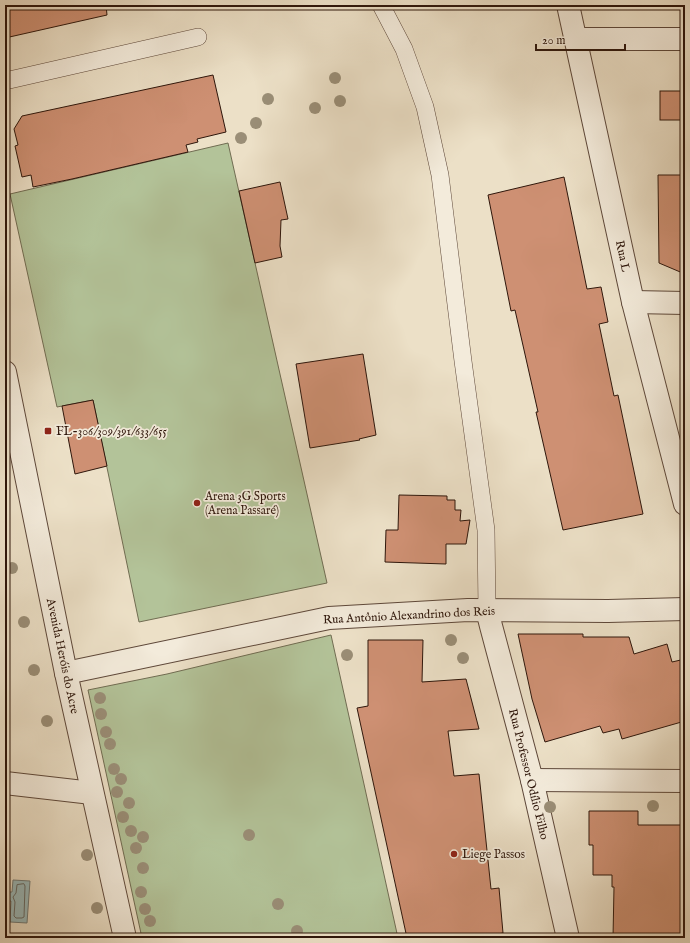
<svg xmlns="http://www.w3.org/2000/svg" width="690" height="943" font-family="'IM FELL English',serif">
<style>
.green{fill:#b3c399;stroke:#706c52}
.water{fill:#9abbbd;stroke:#6f7976}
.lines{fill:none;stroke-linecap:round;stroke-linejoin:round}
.shore{stroke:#646864;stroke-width:1}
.building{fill:#ce9073;stroke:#2e160b}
.service-casing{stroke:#5e483a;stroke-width:18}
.minor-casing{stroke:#5e483a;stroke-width:24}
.service{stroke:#f3ebdb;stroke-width:17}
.minor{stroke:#f3ebdb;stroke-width:22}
.tree{fill:#9a8e77}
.poi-dot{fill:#8f2418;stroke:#f3ebdb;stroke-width:1.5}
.labels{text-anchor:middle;stroke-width:3.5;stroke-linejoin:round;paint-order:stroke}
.street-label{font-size:12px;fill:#2e160b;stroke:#f3ebdb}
.poi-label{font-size:12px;fill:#2e160b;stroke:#f3ebdb;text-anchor:start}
</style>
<rect width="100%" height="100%" fill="#ece0c7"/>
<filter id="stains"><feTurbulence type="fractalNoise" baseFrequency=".005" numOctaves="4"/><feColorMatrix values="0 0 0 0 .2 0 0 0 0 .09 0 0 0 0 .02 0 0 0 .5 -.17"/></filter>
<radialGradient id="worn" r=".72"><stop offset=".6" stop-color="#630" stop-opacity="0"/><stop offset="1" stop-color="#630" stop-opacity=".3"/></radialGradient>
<g class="green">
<polygon points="228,143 327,583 139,622 93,400 57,407 10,194"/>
<polygon points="331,635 398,938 142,938 88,690 167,674"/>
</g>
<polygon class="water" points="13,880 30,881 27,923 10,922 11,901 6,901 6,892 12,892"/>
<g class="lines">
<polygon class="shore" points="24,884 25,886 24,917 22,918 16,918 14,916 15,902 13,897 16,893 17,885"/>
</g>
<g class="building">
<polygon points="5,5 106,5 107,15 5,38"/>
<polygon points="213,75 226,132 197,139 198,142 186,145 188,152 72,179 33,187 31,175 22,177 15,146 18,145 14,129 22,116"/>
<rect x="660" y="91" width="25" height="29"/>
<polygon points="658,175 685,175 685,274 659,263"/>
<polygon points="564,177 587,289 601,287 608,322 599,324 614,396 618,395 643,514 563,530 536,412 538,412 515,310 511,311 488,195"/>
<polygon points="280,182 288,219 281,220 280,246 282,257 255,263 239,191"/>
<polygon points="363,354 376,435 359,439 360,440 310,448 296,364"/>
<polygon points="93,400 107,466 75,474 62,406"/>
<polygon points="399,495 447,496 447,500 455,500 455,510 461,510 460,521 470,520 466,544 446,544 446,564 385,562 386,530 398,530"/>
<polygon points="518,634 583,634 583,637 629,637 634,654 667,644 672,662 685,659 685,721 622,739 619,729 603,733 600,726 545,742 532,699"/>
<polygon points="368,640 423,640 422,682 466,679 479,729 448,731 454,776 479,774 491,889 499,888 503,933 497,934 498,938 407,938 357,708 368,706"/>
<polygon points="589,811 638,811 638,825 685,825 685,938 613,938 614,887 612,887 612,875 593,875 593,845 589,845"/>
</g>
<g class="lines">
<defs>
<g id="service">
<polyline points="381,5 404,49 425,107 440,175 463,361 486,530 487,610"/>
<polyline points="5,81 198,37"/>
</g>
<g id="minor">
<polyline points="568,5 633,302 685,504"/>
<polyline points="576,39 685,39"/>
<polyline points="633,302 685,303"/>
<polyline points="5,372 66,673 125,938"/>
<polyline points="487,610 491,626 532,780 568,938"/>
<polyline points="66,673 329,618 468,610 608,611 685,609"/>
<polyline points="532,780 685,781"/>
<polyline points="5,783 92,793"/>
</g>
</defs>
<use href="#service" class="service-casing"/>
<use href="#minor" class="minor-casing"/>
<use href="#service" class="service"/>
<use href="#minor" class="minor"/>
</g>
<g class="tree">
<circle cx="335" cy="78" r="6"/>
<circle cx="268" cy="99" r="6"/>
<circle cx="340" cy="101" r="6"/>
<circle cx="315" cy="108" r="6"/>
<circle cx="256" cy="123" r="6"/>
<circle cx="241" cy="138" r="6"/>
<circle cx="12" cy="568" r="6"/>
<circle cx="24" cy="622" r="6"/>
<circle cx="451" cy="640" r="6"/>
<circle cx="347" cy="655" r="6"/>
<circle cx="463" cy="658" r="6"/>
<circle cx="34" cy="670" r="6"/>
<circle cx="100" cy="698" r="6"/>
<circle cx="101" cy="714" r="6"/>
<circle cx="47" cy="721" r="6"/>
<circle cx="106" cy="732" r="6"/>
<circle cx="110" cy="744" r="6"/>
<circle cx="114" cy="769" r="6"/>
<circle cx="121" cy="779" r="6"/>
<circle cx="117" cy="792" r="6"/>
<circle cx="129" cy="803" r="6"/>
<circle cx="653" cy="806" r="6"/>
<circle cx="550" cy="807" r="6"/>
<circle cx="123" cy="817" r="6"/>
<circle cx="131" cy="831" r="6"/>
<circle cx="249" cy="835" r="6"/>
<circle cx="143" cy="837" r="6"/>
<circle cx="136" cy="848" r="6"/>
<circle cx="87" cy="855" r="6"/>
<circle cx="143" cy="868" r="6"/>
<circle cx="141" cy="892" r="6"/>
<circle cx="278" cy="904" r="6"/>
<circle cx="97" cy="908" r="6"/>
<circle cx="145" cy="909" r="6"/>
<circle cx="150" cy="921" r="6"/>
<circle cx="297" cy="931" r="6"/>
</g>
<g class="poi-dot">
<rect x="44" y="427" width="8" height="8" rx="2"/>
<circle cx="197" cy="503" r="4"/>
<circle cx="454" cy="854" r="4"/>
</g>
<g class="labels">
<g class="street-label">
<text transform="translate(623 256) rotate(78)" y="4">Rua L</text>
<text transform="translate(409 615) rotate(-3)" y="4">Rua Antônio Alexandrino dos Reis</text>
<text transform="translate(63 656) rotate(78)" y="4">Avenida Heróis do Acre</text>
<text transform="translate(529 774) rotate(76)" y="4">Rua Professor Odílio Filho</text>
</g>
<g class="poi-label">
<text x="56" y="435">FL-306/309/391/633/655</text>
<text x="205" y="500">Arena 3G Sports<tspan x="205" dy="14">(Arena Passaré)</tspan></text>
<text x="462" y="858">Liege Passos</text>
</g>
</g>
<rect width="690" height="943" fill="none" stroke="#ece0c7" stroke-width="20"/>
<rect x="6" y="6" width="678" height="931" fill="none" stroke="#2e160b" stroke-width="2"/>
<rect x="10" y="10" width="670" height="923" fill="none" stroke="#2e160b"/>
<path d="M536 44v6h89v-6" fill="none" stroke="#2e160b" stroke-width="2"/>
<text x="542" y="44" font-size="12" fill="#2e160b" stroke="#f3ebdb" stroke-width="3" paint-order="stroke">20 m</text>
<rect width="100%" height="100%" filter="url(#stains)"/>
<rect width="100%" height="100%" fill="url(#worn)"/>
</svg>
